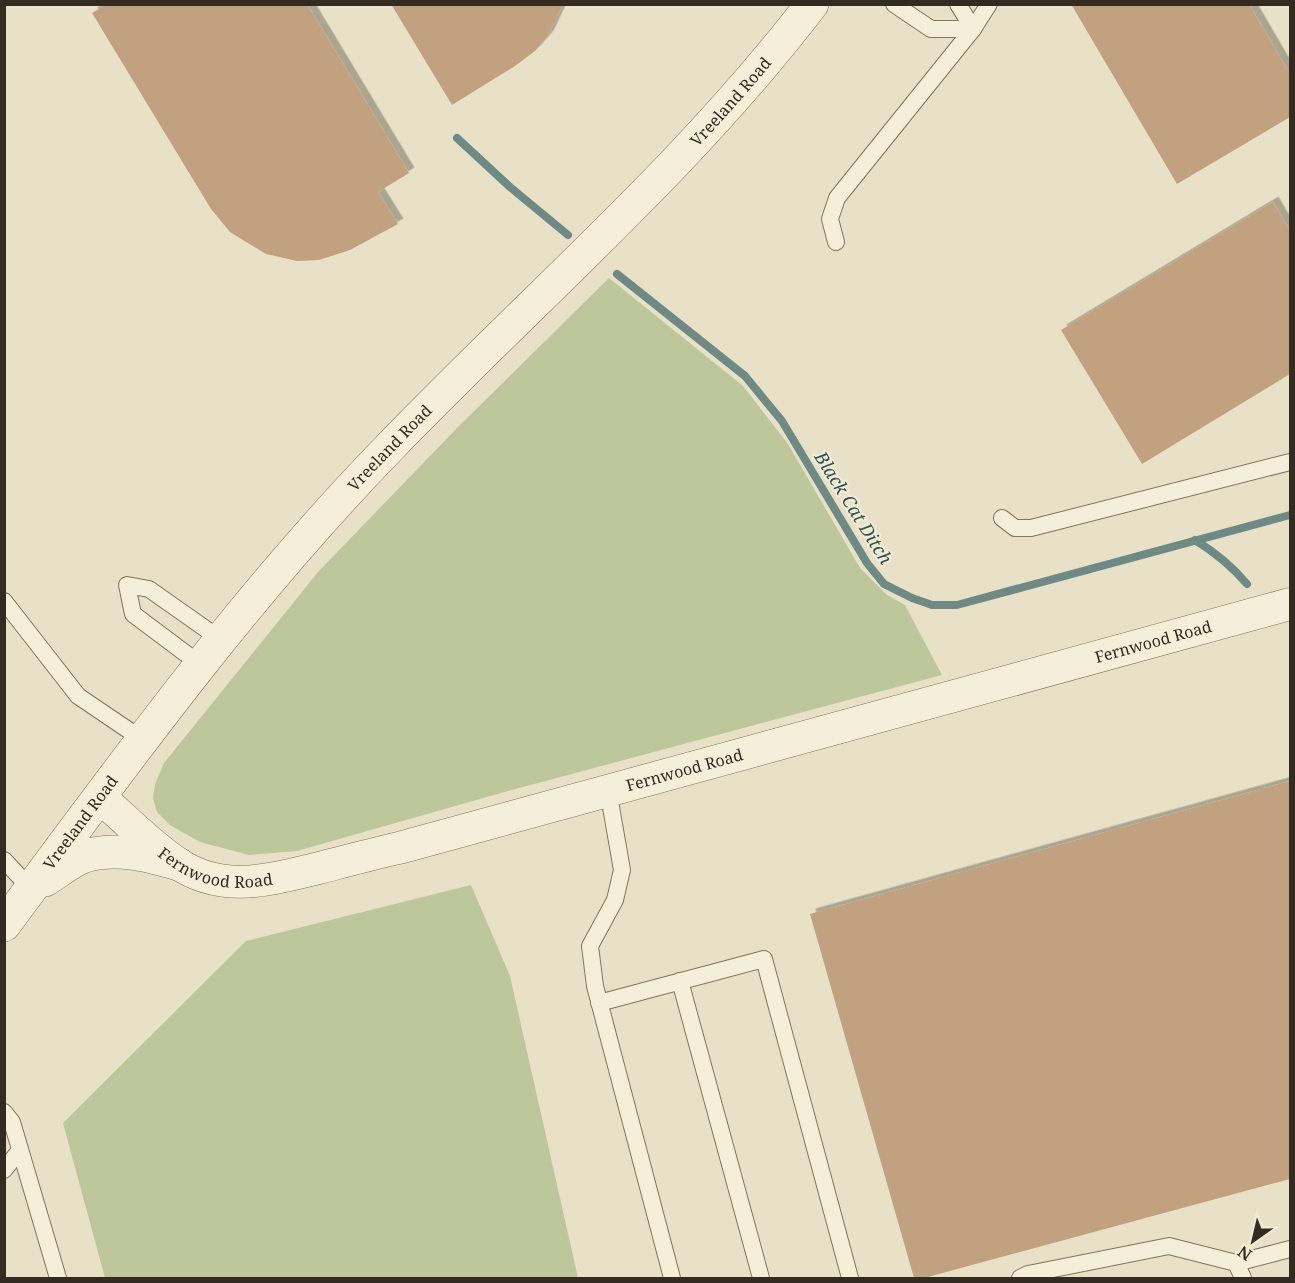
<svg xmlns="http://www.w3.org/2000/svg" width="1295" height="1283" font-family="'Noto Serif',serif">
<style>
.green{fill:#bec69c}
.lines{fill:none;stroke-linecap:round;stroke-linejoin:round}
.stream{stroke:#6f8a85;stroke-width:8}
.building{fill:#c2a181;filter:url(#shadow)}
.service-casing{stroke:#82745e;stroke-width:18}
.minor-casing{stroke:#82745e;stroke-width:33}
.tertiary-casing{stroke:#82745e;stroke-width:34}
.service{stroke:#f5eed9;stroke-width:16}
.minor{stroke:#f5eed9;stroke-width:32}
.tertiary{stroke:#f5eed9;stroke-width:33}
.labels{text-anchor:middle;stroke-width:4.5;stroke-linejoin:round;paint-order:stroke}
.street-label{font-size:16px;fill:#342b20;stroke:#f1ebd5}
.water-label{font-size:18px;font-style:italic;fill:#315252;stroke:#f1ebd5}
</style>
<defs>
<filter id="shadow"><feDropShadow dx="5.5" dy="-5.5" stdDeviation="0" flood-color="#0004"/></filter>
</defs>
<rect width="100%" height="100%" fill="#e9e1c7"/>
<g class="green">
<polygon points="609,278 743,386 788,444 860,568 887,595 905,605 942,675 508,791 297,851 249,855 200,842 170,825 157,812 153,798 155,784 164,763 318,572 459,426"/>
<polygon points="471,885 510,976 578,1278 105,1278 63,1123 246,941"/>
</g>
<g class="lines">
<g class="stream">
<polyline points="457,138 510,187 568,235"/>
<polyline points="617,274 745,376 782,421 867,563 884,584 912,598 932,605 957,605 1290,515"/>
<path d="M1195 540C1216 553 1231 565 1247 584"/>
</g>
</g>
<g class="building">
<polygon points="107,4 307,4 409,173 378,192 398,224 350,250 319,260 297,261 266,254 230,232 211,209 92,13"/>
<polygon points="391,4 563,4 548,36 535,51 515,66 452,105"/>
<polygon points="1071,4 1249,4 1290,74 1290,117 1177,184"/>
<polygon points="1273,202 1290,231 1290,374 1142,464 1061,330"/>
<polygon points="1290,781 1290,1179 924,1278 914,1278 810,914"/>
</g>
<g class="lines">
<defs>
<g id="service">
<polyline points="894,4 931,29 973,29"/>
<polyline points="958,4 973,29"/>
<polyline points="836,242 830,219 837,198 973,29 989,4"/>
<polyline points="1002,518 1015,528 1031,528 1290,462"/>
<polyline points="4,601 78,696 143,740"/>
<polyline points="201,665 133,614 127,585 149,589 220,639"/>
<polyline points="608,790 622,870 615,900 590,946 595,986 672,1278"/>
<polyline points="4,860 31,889"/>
<polyline points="680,981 761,1278"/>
<polyline points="599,1003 764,959 850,1278"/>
<polyline points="4,1112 12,1122 58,1278"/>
<polyline points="4,1170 20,1150"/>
<polyline points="1236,1263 1290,1249"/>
<polyline points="1020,1278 1028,1274 1169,1246 1236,1263 1243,1278"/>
</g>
<g id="minor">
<path id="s1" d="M100 797C125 819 149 844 177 863 223 894 269 880 319 868 346 861 372 854 399 848L1290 604"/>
</g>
<g id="tertiary">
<path d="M45 880C57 873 72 860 85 856 117 847 147 855 178 864"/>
<path id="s2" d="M4 925C125 762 245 596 387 450 530 301 685 170 812 4"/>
</g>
</defs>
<use href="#service" class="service-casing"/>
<use href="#minor" class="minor-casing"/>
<use href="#tertiary" class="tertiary-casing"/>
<use href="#service" class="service"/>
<use href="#minor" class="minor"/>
<use href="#tertiary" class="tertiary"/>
</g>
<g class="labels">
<g class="street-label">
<text dy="6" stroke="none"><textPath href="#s2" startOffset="1100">Vreeland Road</textPath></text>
<text dy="6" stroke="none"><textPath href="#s2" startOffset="614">Vreeland Road</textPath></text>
<text dy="6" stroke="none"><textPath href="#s1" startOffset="1113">Fernwood Road</textPath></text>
<text dy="6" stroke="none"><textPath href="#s1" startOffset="627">Fernwood Road</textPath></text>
<text dy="6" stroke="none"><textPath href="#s2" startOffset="128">Vreeland Road</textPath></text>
<text dy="6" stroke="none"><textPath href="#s1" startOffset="141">Fernwood Road</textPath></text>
</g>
<g class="water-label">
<text transform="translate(853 508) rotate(58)" y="6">Black Cat Ditch</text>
</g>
</g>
<rect width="1295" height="1283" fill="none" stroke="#342b20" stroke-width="12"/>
<g transform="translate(1253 1241) rotate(214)" stroke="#f1ebd5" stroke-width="4.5" paint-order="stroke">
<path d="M0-4.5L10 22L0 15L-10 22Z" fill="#342b20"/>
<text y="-9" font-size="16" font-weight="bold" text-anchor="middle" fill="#342b20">N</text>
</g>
</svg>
